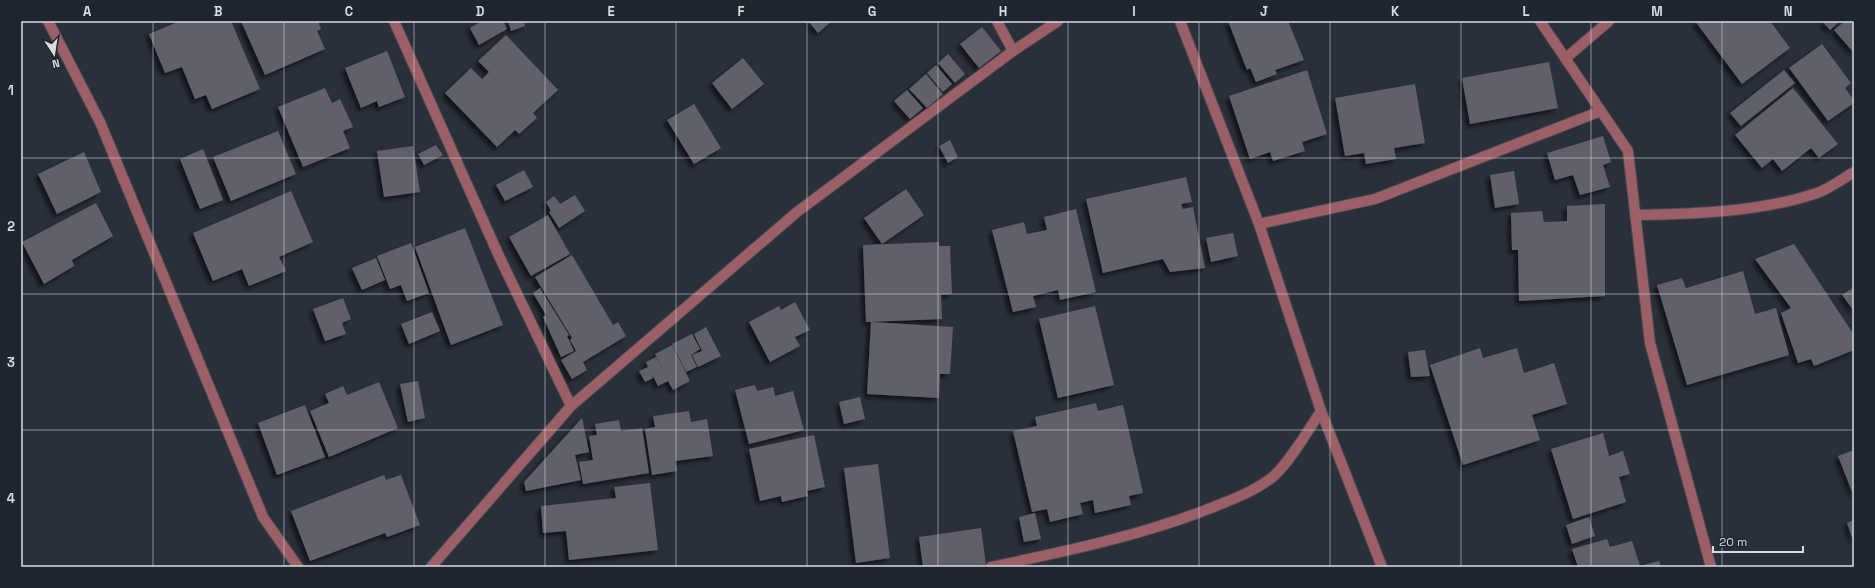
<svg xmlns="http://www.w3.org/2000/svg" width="1875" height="588" font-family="'Space Grotesk',sans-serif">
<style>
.building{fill:#605f6a;filter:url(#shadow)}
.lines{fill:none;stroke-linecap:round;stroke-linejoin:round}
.minor-casing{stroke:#464c54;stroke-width:12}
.minor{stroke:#9c5f65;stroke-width:10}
.grid{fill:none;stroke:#d8dce2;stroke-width:1;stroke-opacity:0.55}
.neatline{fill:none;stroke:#d8dce2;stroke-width:1.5}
.grid-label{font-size:13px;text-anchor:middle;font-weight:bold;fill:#d8dce2}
</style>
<defs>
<filter id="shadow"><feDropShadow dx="-3.5" dy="3.5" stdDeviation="2" flood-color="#0009"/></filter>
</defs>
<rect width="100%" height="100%" fill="#2a3039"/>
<g class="building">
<polygon points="180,21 231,21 260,89 212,109 206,95 195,99 182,67 165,73 149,34"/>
<polygon points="241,21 318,21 321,29 317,31 325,49 265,75"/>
<polygon points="482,21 503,21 507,29 479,45 470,28"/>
<polygon points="508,21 524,21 525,26 511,31"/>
<polygon points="808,21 832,21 818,33"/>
<polygon points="1228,21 1288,21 1304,60 1275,70 1277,74 1256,82 1250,68 1247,70"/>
<polygon points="1695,21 1770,21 1790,48 1742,84"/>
<polygon points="1822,21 1840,21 1830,30"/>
<polygon points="1845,21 1854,21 1854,53 1834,30"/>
<polygon points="982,27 1001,51 979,68 960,44"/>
<polygon points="506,35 558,90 533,113 537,118 519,134 515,130 497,147 445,93 471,68 482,79 489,72 478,61"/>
<polygon points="1822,44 1851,83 1845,88 1854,100 1854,103 1828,121 1789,68"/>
<polygon points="387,51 405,97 379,107 377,101 361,108 345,68"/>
<polygon points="948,54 965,74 955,83 938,63"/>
<polygon points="743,58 764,84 732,109 712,83"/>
<polygon points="1549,62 1558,108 1470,124 1462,78"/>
<polygon points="936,65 952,84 943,92 927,73"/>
<polygon points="1307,70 1327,134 1302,142 1305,151 1273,161 1270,152 1250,159 1229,96"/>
<polygon points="1784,70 1795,83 1741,126 1730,113"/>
<polygon points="926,74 943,94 927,108 909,89"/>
<polygon points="1415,84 1425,143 1394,148 1396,159 1366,164 1364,153 1345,156 1335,98"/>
<polygon points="325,88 332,103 340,99 353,127 343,131 350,148 303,167 278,107"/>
<polygon points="1793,88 1838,144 1819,158 1811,148 1782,171 1773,159 1762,168 1735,135"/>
<polygon points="907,90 923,108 910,119 894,101"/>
<polygon points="694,104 721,148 694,164 667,120"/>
<polygon points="278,131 296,174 231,201 213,157"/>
<polygon points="1603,136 1611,162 1603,165 1610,187 1580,195 1573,175 1555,180 1547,153"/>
<polygon points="950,140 958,157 948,163 939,146"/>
<polygon points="436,145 443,155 424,165 418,154"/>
<polygon points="413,146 420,192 384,197 377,151"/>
<polygon points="203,149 223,200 200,209 180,159"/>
<polygon points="84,152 101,192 57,214 38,174"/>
<polygon points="524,170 533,187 505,201 496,185"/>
<polygon points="1514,171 1519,204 1495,208 1490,175"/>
<polygon points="1186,177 1192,202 1181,204 1183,209 1193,207 1205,268 1170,272 1163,259 1103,273 1086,199"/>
<polygon points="906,189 924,215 882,244 864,218"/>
<polygon points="291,191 313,242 279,257 286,271 249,286 242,269 213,281 193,233"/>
<polygon points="575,195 585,211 559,228 549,212 551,211 546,202 554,196 560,204"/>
<polygon points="96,203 113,236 72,260 74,266 44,284 22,242"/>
<polygon points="1605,204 1605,296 1519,301 1518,250 1512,250 1511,213 1542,211 1544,222 1567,221 1567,206"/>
<polygon points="1076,209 1096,292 1060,300 1058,290 1033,296 1036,307 1013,312 992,230 1024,222 1027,234 1047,230 1044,217"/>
<polygon points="548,215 570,254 531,276 509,237"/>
<polygon points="465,228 503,325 451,345 415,247"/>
<polygon points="1233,233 1238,256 1211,262 1206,238"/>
<polygon points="939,242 939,246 950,246 952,294 941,295 942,319 866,322 863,245"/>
<polygon points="411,243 429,293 407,301 401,285 390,289 377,256"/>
<polygon points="1794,244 1854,335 1854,350 1814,366 1811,359 1798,363 1781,313 1791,308 1755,259"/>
<polygon points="572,255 613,325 618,322 626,336 583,362 587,370 572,379 561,360 576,351 570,340 572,338 535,277"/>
<polygon points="376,258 385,280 362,290 352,268"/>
<polygon points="1743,271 1755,314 1776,308 1789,355 1687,385 1657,285 1682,278 1686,288"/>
<polygon points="1854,287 1854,311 1842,295"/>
<polygon points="540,288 569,335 567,336 574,351 561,357 543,317 546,315 533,293"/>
<polygon points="343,298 351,319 342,323 346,334 325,341 313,309"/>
<polygon points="795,302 810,330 795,337 800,346 770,362 749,322 779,306 781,310"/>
<polygon points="1095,306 1114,385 1058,398 1039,319"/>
<polygon points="432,312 440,331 409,344 401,324"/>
<polygon points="871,322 953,327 950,374 940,374 939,398 867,394"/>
<polygon points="706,327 721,356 698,367 692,355 702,351 694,334"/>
<polygon points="692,334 700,349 691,355 697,367 686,372 672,344"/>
<polygon points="672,345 690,381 673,390 668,381 658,386 652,374 653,378 645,382 639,371 648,367 646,362 656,357 664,372 655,354"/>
<polygon points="1480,348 1483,358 1517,348 1524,373 1554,363 1567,404 1532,415 1540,440 1463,465 1430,365"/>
<polygon points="1425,350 1430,376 1411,377 1408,352"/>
<polygon points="418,381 425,418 408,422 400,384"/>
<polygon points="379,382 398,428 329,457 310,411 329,403 325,394 343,386 347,395"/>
<polygon points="755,385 757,391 773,387 775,396 793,391 804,430 749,444 735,390"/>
<polygon points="860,397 865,419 844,424 839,402"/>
<polygon points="1096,403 1098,411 1123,405 1143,493 1129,496 1131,505 1095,513 1093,500 1080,503 1083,514 1050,522 1047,509 1032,512 1013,431 1037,426 1035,417"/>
<polygon points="305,405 325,457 277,475 258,423"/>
<polygon points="689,411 691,422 707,419 713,456 675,461 677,471 652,475 645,429 655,427 653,416"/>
<polygon points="582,418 589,452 575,455 581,480 526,491 524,482"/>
<polygon points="619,420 621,431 642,428 649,473 583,484 579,462 593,460 589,436 597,435 595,424"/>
<polygon points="1603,433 1609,456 1623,451 1630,474 1619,477 1626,502 1573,519 1551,449"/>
<polygon points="814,435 825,487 807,491 808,496 782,502 781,496 760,501 749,449"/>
<polygon points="1854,450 1854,497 1838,456"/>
<polygon points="878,464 890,558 856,563 844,468"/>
<polygon points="384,475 386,480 401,475 420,525 387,537 385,533 310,561 291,511"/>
<polygon points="650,483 658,550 569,560 566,531 543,533 541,506 616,498 614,487"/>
<polygon points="1035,513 1041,539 1024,542 1019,517"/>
<polygon points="1589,517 1595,536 1572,544 1566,525"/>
<polygon points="1854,520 1854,543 1847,523"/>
<polygon points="981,528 986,565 974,567 923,567 919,537"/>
<polygon points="1607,539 1610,547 1632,541 1640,566 1659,561 1661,567 1578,567 1572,549"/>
</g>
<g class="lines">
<defs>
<g id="minor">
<polyline points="48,21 100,122 263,517 298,567"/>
<polyline points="394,21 499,256 571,406"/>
<polyline points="997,21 1013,51"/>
<polyline points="1180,21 1259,224 1321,411 1382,567"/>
<polyline points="1540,21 1628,151 1650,343 1711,567"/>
<polyline points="1566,58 1609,21"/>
<path d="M1635 215C1693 214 1761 212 1817 193 1829 189 1842 179 1854 172"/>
<polyline points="1259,224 1375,199 1601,111"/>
<polyline points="431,567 571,406 797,212 1013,51 1058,21"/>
<path d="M991 567C1067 551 1144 535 1216 506 1236 498 1259 489 1275 475 1293 457 1307 432 1321 411"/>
</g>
</defs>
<use href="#minor" class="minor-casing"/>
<use href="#minor" class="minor"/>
</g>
<path class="grid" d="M153 21V567M284 21V567M414 21V567M545 21V567M676 21V567M807 21V567M938 21V567M1068 21V567M1199 21V567M1330 21V567M1461 21V567M1591 21V567M1722 21V567M21 158H1854M21 294H1854M21 430H1854"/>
<rect width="1875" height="588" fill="none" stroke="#20262f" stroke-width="44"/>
<g transform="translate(54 54) rotate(168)" stroke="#20262f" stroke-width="3" paint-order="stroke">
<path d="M0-3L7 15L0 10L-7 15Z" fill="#d8dce2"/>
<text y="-6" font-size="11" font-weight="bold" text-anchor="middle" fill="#d8dce2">N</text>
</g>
<path d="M1713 546v6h90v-6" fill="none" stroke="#d8dce2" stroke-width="2"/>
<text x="1719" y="546" font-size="12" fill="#d8dce2" stroke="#20262f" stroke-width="3" paint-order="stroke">20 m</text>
<rect x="22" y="22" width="1831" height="544" class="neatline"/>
<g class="grid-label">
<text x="87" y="16">A</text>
<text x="218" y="16">B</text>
<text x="349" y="16">C</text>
<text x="480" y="16">D</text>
<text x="611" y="16">E</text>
<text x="741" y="16">F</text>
<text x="872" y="16">G</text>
<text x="1003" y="16">H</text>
<text x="1134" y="16">I</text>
<text x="1264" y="16">J</text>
<text x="1395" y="16">K</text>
<text x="1526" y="16">L</text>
<text x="1657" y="16">M</text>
<text x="1788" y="16">N</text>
<text x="11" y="95">1</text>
<text x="11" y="231">2</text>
<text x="11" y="367">3</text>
<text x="11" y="503">4</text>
</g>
</svg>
